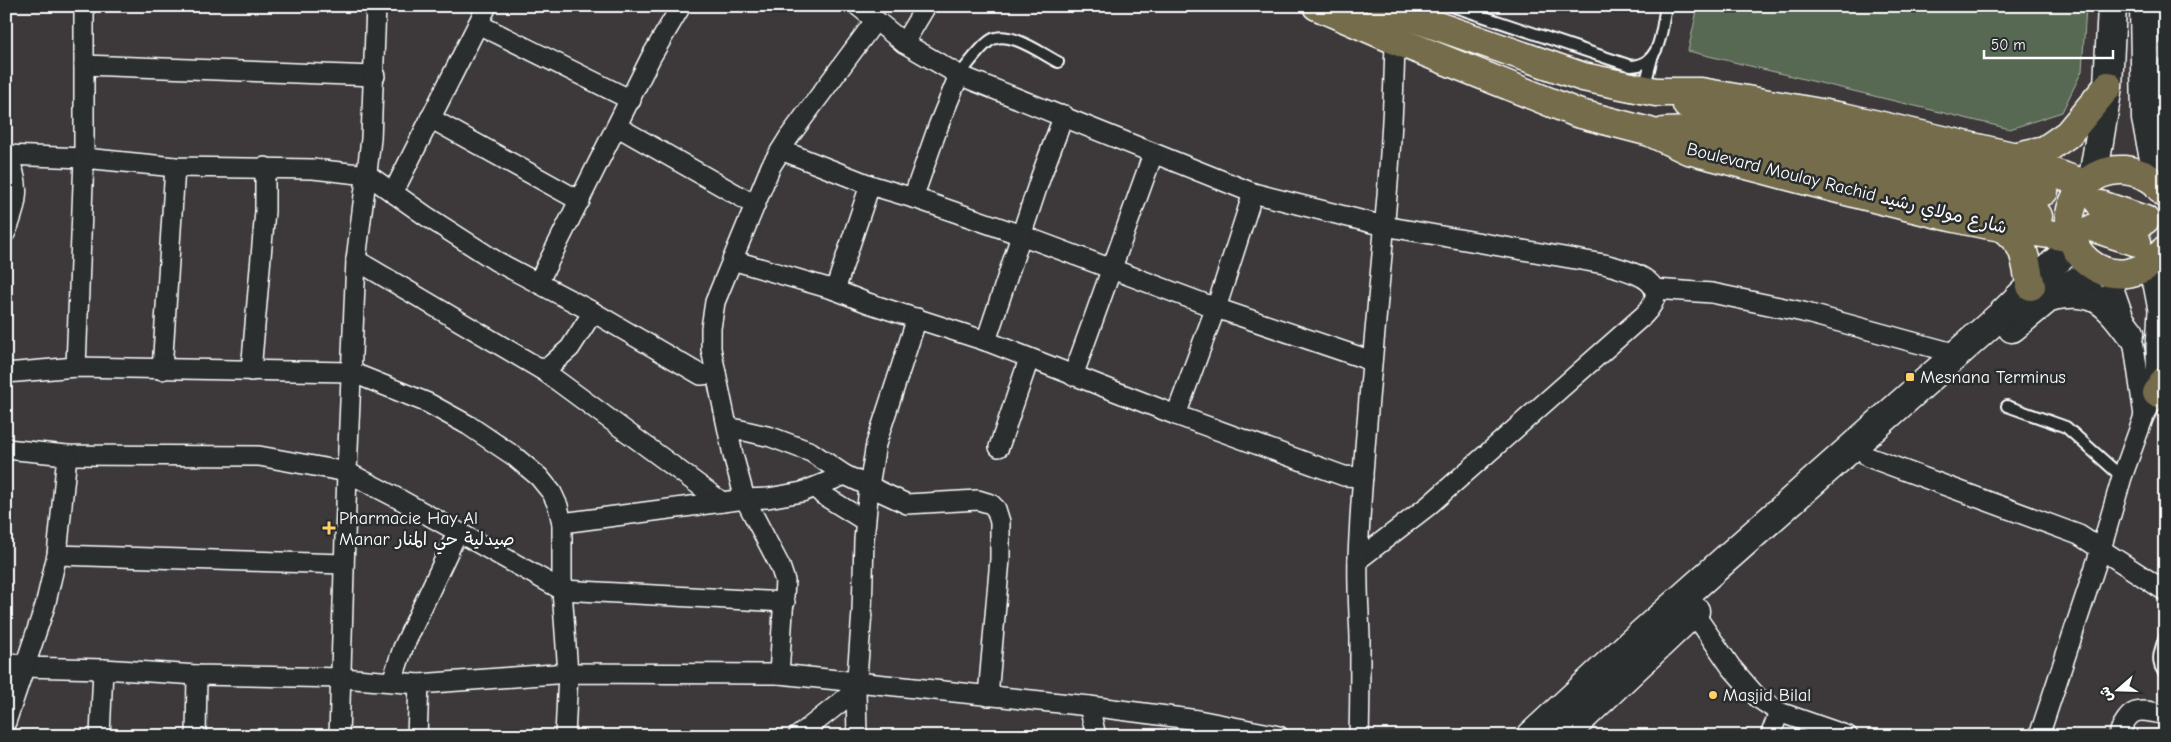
<svg xmlns="http://www.w3.org/2000/svg" width="2171" height="742" font-family="'Comic Neue','Playpen Sans Arabic',sans-serif">
<style>
.green{fill:#586953;stroke:#acb4a9}
.lines{fill:none;stroke-linecap:round;stroke-linejoin:round}
.primary-tunnel{stroke:#504d4e;stroke-width:28;stroke-dasharray:28 14;stroke-linecap:butt}
.lane-casing{stroke:#fff;stroke-width:14}
.street-casing{stroke:#fff;stroke-width:22}
.secondary-casing{stroke:#fff;stroke-width:31}
.primary-casing{stroke:#fff;stroke-width:31}
.lane{stroke:#2a2d2e;stroke-width:10}
.street{stroke:#2a2d2e;stroke-width:19}
.secondary{stroke:#2a2d2e;stroke-width:28}
.primary{stroke:#746c4b;stroke-width:28}
.poi-dot{fill:#ffd166;stroke:#2a2d2e;stroke-width:2}
.labels{text-anchor:middle;stroke-width:5;stroke-linejoin:round;paint-order:stroke}
.street-label{font-size:18px;fill:#fff;stroke:#2a2d2e}
.poi-label{font-size:18px;fill:#fff;stroke:#2a2d2e;text-anchor:start}
</style>
<rect width="100%" height="100%" fill="#3d393a"/>
<filter id="ink" filterUnits="userSpaceOnUse"><feTurbulence type="fractalNoise" baseFrequency=".02" numOctaves="2"/><feDisplacementMap in="SourceGraphic" scale="10" xChannelSelector="R" yChannelSelector="G"/><feConvolveMatrix kernelMatrix="1 2 1 2 8 2 1 2 1" color-interpolation-filters="sRGB"/></filter>
<g filter="url(#ink)">
<polygon class="green" points="1698,6 2086,6 2082,71 2062,112 2010,129 1688,51"/>
<g class="lines">
<g class="primary-tunnel">
<polyline points="2044,191 2100,205"/>
<polyline points="2145,220 2165,227"/>
</g>
<defs>
<g id="lane">
<path d="M1452 6 1631 66C1662 65 1661 30 1666 6"/>
<path d="M959 75C968 65 981 46 991 40 1009 29 1042 54 1058 62"/>
<polyline points="1644,89 1652,58"/>
<polyline points="2007,406 2066,427 2122,477"/>
<path d="M2165 636C2161 649 2154 662 2165 673"/>
</g>
<g id="street">
<path d="M858 6 904 43 959 75 1253 193 1384 226 1604 264C1629 271 1677 281 1644 315L1428 506 1358 560"/>
<polyline points="478,24 631,100"/>
<polyline points="904,43 926,6"/>
<polyline points="84,65 375,76"/>
<polyline points="2144,72 2165,81"/>
<polyline points="430,118 580,201"/>
<polyline points="618,127 755,205"/>
<polyline points="781,150 870,185 920,200 1021,235 1216,308 1372,361"/>
<polyline points="6,155 84,158 175,167 313,169 368,175 426,216 496,261 593,312 701,375 716,373"/>
<path d="M6 155C22 182 18 204 6 232"/>
<polyline points="393,193 487,6"/>
<polyline points="913,198 939,124 959,75"/>
<polyline points="356,260 544,371 722,502"/>
<polyline points="732,260 835,290 868,303 986,341 1176,415 1344,476 1363,477"/>
<polyline points="2108,272 2134,346 2144,416"/>
<polyline points="538,283 651,57 681,6"/>
<polyline points="1654,289 1712,293 1803,312 1957,354"/>
<polyline points="835,290 870,185"/>
<polyline points="986,341 1041,176 1064,115"/>
<polyline points="76,367 84,158 84,6"/>
<polyline points="162,370 175,167"/>
<polyline points="251,371 265,211 265,167"/>
<polyline points="544,371 570,348 593,312"/>
<polyline points="6,373 76,367 351,372 428,403 468,425 514,456 539,477 552,493 558,506 562,523 562,590 568,673 565,736"/>
<polyline points="1073,376 1153,154"/>
<polyline points="1176,415 1220,296 1253,193"/>
<polyline points="728,427 771,437 811,452 845,475"/>
<polyline points="999,447 1029,359"/>
<polyline points="6,449 67,455 259,456 347,472 401,500 562,590 785,602"/>
<polyline points="1868,457 2079,535 2165,591"/>
<polyline points="817,488 823,495 865,521"/>
<polyline points="562,523 745,499 768,498 802,492 845,475 907,504 978,500 991,504 996,509 1000,522 1000,559 988,696"/>
<polyline points="57,555 344,564"/>
<polyline points="1687,603 1731,667 1758,698 1779,712"/>
<polyline points="6,661 23,667 103,669 197,675 342,678 419,684 568,673 779,674 1089,706 1198,720 1279,736"/>
<polyline points="779,674 785,581 780,566 745,499 733,455 711,349 711,328 715,302 771,166 789,137 875,21"/>
<polyline points="392,681 403,648 457,533"/>
<polyline points="1089,706 1096,736"/>
<polyline points="6,722 45,606 57,555 67,455"/>
<polyline points="100,736 103,669"/>
<polyline points="196,736 197,675"/>
<polyline points="339,736 347,472 356,260 371,139 376,6"/>
<polyline points="417,736 419,684"/>
<polyline points="798,736 856,690"/>
<polyline points="857,736 856,690 862,612 864,540 869,486 876,444 917,318"/>
<path d="M1359 736C1360 703 1360 670 1360 637 1359 611 1357 584 1358 558 1365 385 1392 213 1395 40"/>
<polyline points="1770,736 1779,712 1848,736"/>
<polyline points="2039,736 2101,549 2122,477 2144,416 2157,393 2156,347 2158,310 2153,284 2144,269"/>
<path d="M2118 736C2130 707 2137 708 2165 715"/>
</g>
<g id="secondary">
<polyline points="2144,6 2146,119 2160,188"/>
<polyline points="2093,178 2108,86 2112,6"/>
<path d="M2052 296C2095 288 2105 300 2130 333"/>
<polyline points="2012,328 2051,296 2098,269"/>
<polyline points="1531,736 1630,644 2001,315 2053,264 2075,245"/>
<polyline points="1563,736 1695,611"/>
</g>
<g id="primary">
<path d="M1317 6 1395 40 1577 113 1650 132 1688 150C1779 173 1869 198 1960 219 1997 228 2035 231 2072 238"/>
<polyline points="1380,6 1583,77 1656,92 1701,92 1843,117 2025,159 2051,172 2085,184"/>
<polyline points="1687,105 1697,109 2044,191"/>
<polyline points="1664,132 1693,131 2038,216"/>
<polyline points="2013,157 2045,150 2068,134 2108,86"/>
<path d="M2165 194C2157 179 2140 172 2124 170 2109 169 2092 175 2083 187 2038 243 2114 310 2165 250"/>
<polyline points="2101,205 2145,220"/>
<path d="M2002 227C2029 249 2023 255 2031 286"/>
<polyline points="2094,228 2137,242"/>
<polyline points="2157,393 2165,380"/>
</g>
</defs>
<use href="#lane" class="lane-casing"/>
<use href="#street" class="street-casing"/>
<use href="#secondary" class="secondary-casing"/>
<use href="#primary" class="primary-casing"/>
<use href="#lane" class="lane"/>
<use href="#street" class="street"/>
<use href="#secondary" class="secondary"/>
<use href="#primary" class="primary"/>
</g>
</g>
<g class="poi-dot">
<rect x="1905" y="372" width="10" height="10" rx="2.5"/>
<path d="M326.5 520.5h5v5h5v5h-5v5h-5v-5h-5v-5h5z"/>
<circle cx="1713" cy="695" r="5"/>
</g>
<g class="labels">
<g class="street-label">
<text transform="translate(1847 188) rotate(14)" y="6">Boulevard Moulay Rachid شارع مولاي رشيد</text>
</g>
<g class="poi-label">
<text x="1920" y="383">Mesnana Terminus</text>
<text x="339" y="524">Pharmacie Hay Al<tspan x="339" dy="21">Manar صيدلية حي المنار</tspan></text>
<text x="1723" y="701">Masjid Bilal</text>
</g>
</g>
<rect width="2171" height="742" fill="none" stroke="#2a2d2e" stroke-width="25"/>
<rect x="12" y="12" width="2146" height="717" fill="none" stroke="#fff" stroke-width="2" filter="url(#ink)"/>
<g transform="translate(2118 690) rotate(250)" stroke="#2a2d2e" stroke-width="4" paint-order="stroke">
<path d="M0-4L9 19L0 12L-9 19Z" fill="#ffffff"/>
<text y="-8" font-size="14" font-weight="bold" text-anchor="middle" fill="#ffffff">ش</text>
</g>
<path d="M1984 50v8h129v-8" fill="none" stroke="#ffffff" stroke-width="2.5"/>
<text x="1991" y="50" font-size="15" fill="#ffffff" stroke="#2a2d2e" stroke-width="4" paint-order="stroke">50 m</text>
</svg>
